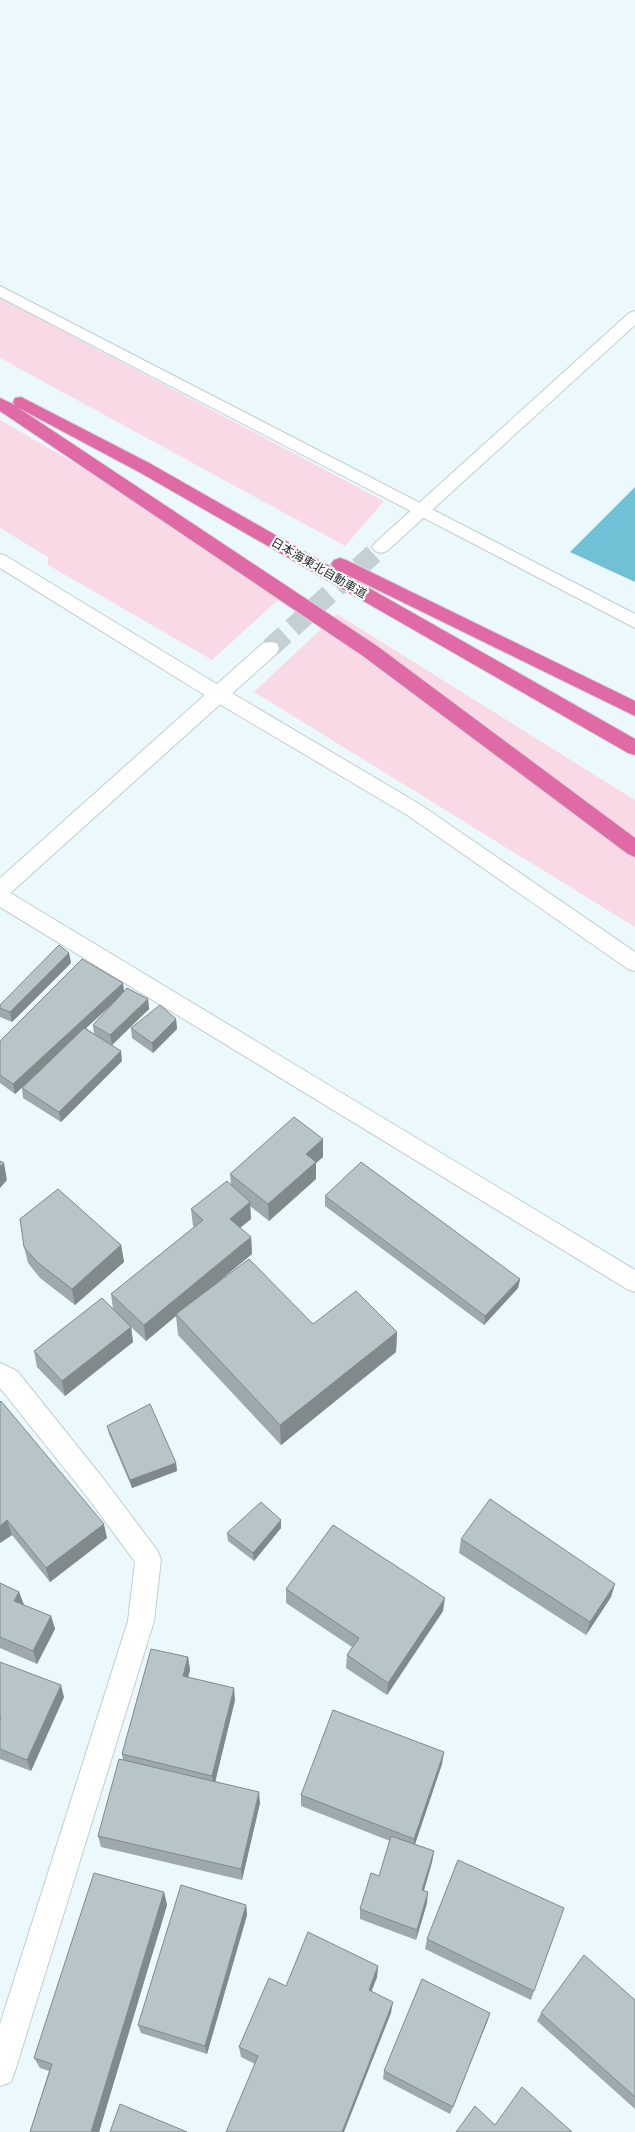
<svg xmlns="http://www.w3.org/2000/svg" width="635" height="2132" font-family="Jost,'Noto Sans JP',sans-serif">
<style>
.green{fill:#fad9e7}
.water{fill:#70c0d6}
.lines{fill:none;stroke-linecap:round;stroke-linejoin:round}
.tertiary-tunnel{stroke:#c4d0d3;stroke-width:20;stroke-dasharray:20 10;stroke-linecap:butt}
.minor-casing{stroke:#c0cdd1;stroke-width:2}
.tertiary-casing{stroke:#c0cdd1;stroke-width:2}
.motorway-casing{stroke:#d4d5d5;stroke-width:2}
.minor{fill:#fff;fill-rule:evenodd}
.tertiary{fill:#fff;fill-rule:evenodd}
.motorway{fill:#e06aa6;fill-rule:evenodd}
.wall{fill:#9da9ac;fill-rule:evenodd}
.shaded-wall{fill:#80898c}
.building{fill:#b7c4c8;stroke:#80898c}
.labels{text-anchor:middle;stroke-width:4;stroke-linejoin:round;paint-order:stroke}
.street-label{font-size:12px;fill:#262b2c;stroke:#fff}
</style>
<rect width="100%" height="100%" fill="#ebf9fd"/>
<g class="green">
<polygon points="0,298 384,501 345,546 0,358"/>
<polygon points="0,420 291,588 212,660 48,565 48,557 0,528"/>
<polygon points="337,614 635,800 635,927 254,692"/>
</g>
<polygon class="water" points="635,487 635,582 570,552"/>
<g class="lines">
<polyline class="tertiary-tunnel" points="270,648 381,547"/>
<defs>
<g id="minor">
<polygon points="0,286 635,614 635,628 0,297"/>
<polygon points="0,554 6,556 225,689 421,805 635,952 635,971 628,969 407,815 211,699 0,568"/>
<polygon points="0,889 7,891 635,1270 635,1292 627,1289 0,907"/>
<polygon points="0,1363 17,1371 106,1482 157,1550 161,1559 154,1621 15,2071 11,2082 0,2086 0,2024 128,1621 135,1562 88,1498 0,1388"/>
</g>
<g id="tertiary">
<polygon points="635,311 635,325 387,551 381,553 375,551 372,547 375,543 629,313"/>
<polygon points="270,642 277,643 279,648 277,653 7,896 0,898 0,878 263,643"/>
</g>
<polygon id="motorway" points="21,397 151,464 333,568 331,564 334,560 340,558 346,560 635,701 635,716 339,571 635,739 635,755 628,753 139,472 17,407 377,646 635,838 635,857 628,854 363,656 0,411 0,398 15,405 13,402 15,398"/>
</defs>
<use href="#minor" class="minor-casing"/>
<use href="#tertiary" class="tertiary-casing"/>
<use href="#motorway" class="motorway-casing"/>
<use href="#minor" class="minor"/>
<use href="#tertiary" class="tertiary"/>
<use href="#motorway" class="motorway"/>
</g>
<g class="wall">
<polygon points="69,953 71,963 12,1022 0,1017 0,1005"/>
<path d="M123 983 124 992 148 999 149 1009 112 1045 122 1061 61 1122 23 1098 22 1088 25 1085 15 1094 0 1083V1041ZM120 997 93 1025 94 1034 86 1028Z"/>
<polygon points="176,1019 177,1029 153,1053 132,1038 131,1028"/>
<polygon points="323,1139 323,1157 316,1163 316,1179 269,1221 250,1206 251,1219 240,1228 251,1237 252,1254 209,1289 313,1324 397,1332 396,1352 281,1445 178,1335 176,1316 146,1341 131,1327 133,1342 65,1396 37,1367 34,1351 113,1309 111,1294 194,1227 193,1226 191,1209 231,1185 230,1174"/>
<polygon points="325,1196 520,1279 518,1288 484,1325 325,1206"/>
<polygon points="121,1245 124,1262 75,1305 40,1278 28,1263 24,1247"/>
<polygon points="0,1402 107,1538 50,1582 12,1535 0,1543"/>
<polygon points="107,1426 176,1463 177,1471 132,1488 109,1434"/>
<polygon points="281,1520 281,1528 254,1561 228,1541 227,1533"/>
<polygon points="461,1539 611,1597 586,1635 459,1553"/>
<polygon points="0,1583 19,1592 24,1605 51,1616 55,1629 37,1664 0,1648"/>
<polygon points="286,1589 443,1611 387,1695 346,1668 347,1655 352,1647 286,1603"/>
<polygon points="188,1657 190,1670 188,1678 235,1700 215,1781 260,1803 242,1880 101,1847 98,1836 123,1760 122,1754"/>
<polygon points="0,1662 64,1697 31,1771 0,1759"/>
<polygon points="442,1764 415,1844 434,1851 432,1862 424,1891 427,1903 416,1940 360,1919 360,1909 379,1876 390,1841 301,1806 301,1795"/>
<polygon points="164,1892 167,1905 99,2132 30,2132 49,2071 40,2068 34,2058"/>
<polygon points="246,1905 247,1915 207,2054 141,2033 138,2025"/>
<polygon points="427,1939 534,1991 531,2000 425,1949"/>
<polygon points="378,1966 377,1977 371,1991 391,2013 255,2064 241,2057 239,2047 286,1986"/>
<polygon points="635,2000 635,2109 537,2021 541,2013"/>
<polygon points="490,2013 487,2022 450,2114 383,2079 384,2071"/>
</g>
<g class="shaded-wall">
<polygon points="69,953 71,963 12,1022 10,1012"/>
<polygon points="123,983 124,993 15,1094 13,1084"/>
<polygon points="148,999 149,1009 112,1045 110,1035"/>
<polygon points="176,1019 177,1029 153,1053 152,1043"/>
<polygon points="121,1051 122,1061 61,1122 59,1112"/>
<polygon points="323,1139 323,1157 316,1163 316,1179 269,1221 268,1204 306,1154"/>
<polygon points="4,1163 7,1180 0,1188 0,1167"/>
<polygon points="250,1202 251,1219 231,1235 230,1219"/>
<polygon points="251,1237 252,1254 177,1316 176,1314 176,1316 146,1341 144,1325"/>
<polygon points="121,1245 124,1262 75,1305 72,1289"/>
<polygon points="520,1279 518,1288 484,1325 485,1316"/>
<polygon points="131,1327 133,1342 65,1396 62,1381"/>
<polygon points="397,1332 396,1352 281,1445 280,1425"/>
<polygon points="176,1463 177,1471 132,1488 130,1480"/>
<polygon points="7,1520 12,1535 0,1543 0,1526"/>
<polygon points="281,1520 281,1528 254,1561 253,1553"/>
<polygon points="104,1524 107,1538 50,1582 46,1568"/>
<polygon points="615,1584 611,1597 586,1635 590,1622"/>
<polygon points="19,1592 24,1605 14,1601"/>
<polygon points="445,1598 443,1611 387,1695 388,1683"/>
<polygon points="51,1616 55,1629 37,1664 33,1651"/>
<polygon points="188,1657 190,1670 185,1689 183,1676"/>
<polygon points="61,1685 64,1697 31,1771 27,1760"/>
<polygon points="234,1688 235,1700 214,1787 212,1776"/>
<polygon points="444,1752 442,1764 413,1850 414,1839"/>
<polygon points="259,1792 260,1803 242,1880 241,1869"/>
<polygon points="434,1851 432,1862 421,1900 422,1890"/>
<polygon points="164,1892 167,1905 99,2132 91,2132"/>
<polygon points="428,1892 427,1903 416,1940 417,1930"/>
<polygon points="246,1905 247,1915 207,2054 205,2046"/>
<polygon points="378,1966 377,1977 368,2001 369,1990"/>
<polygon points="393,2002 391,2013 344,2132 342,2132"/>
<polygon points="490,2013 487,2022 450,2114 453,2107"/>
</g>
<g class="building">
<polygon points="59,945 69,953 10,1012 0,1008 0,1005"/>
<polygon points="82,959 123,983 13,1084 0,1075 0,1041"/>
<polygon points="127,988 148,999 110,1035 93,1025"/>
<polygon points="160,1005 176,1019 152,1043 131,1028"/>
<polygon points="84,1028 121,1051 59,1112 22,1088"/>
<polygon points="294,1117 323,1139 306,1154 316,1162 268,1204 230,1174"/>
<polygon points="0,1161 4,1163 0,1167"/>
<polygon points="361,1162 520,1279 485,1316 325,1196"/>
<polygon points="227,1181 250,1202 230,1219 251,1237 144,1325 111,1294 203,1220 191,1209"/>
<polygon points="58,1189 121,1245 72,1289 37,1262 24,1247 20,1219"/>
<polygon points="249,1259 313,1324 356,1291 397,1332 280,1425 176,1314"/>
<polygon points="102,1298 131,1327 62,1381 34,1351"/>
<polygon points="1,1401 104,1524 46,1568 7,1520 0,1526 0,1402"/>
<polygon points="150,1404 176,1463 130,1480 107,1426"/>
<polygon points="490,1499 615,1584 590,1622 461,1539"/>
<polygon points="261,1502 281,1520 253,1553 227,1533"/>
<polygon points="333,1525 445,1598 388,1683 347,1655 359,1638 286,1589"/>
<polygon points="0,1583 19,1592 14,1601 51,1616 33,1651 0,1637"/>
<polygon points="151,1649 188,1657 183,1676 234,1688 212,1776 122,1754"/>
<polygon points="0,1662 61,1685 27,1760 0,1749 0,1720 1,1718 0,1717"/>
<polygon points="333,1710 444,1752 414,1839 301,1795"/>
<polygon points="119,1759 259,1792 241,1869 98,1836"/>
<polygon points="391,1836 434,1851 422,1890 428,1892 417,1930 360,1909 371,1873 379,1876"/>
<polygon points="458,1860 564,1908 534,1991 427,1939"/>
<polygon points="94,1873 164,1892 91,2132 30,2132 52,2064 34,2058"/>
<polygon points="181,1885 246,1905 205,2046 138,2025"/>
<polygon points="308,1932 378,1966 369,1990 393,2002 342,2132 226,2132 258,2056 239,2047 269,1978 286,1986"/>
<polygon points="584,1955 635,2000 635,2097 541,2013"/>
<polygon points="422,1979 490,2013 453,2107 384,2071"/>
<polygon points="522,2087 572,2132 456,2132 475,2106 495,2125"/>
<polygon points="120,2104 187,2132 110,2132"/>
</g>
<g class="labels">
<g class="street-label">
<text transform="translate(319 568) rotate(30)" y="4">日本海東北自動車道</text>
</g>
</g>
</svg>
